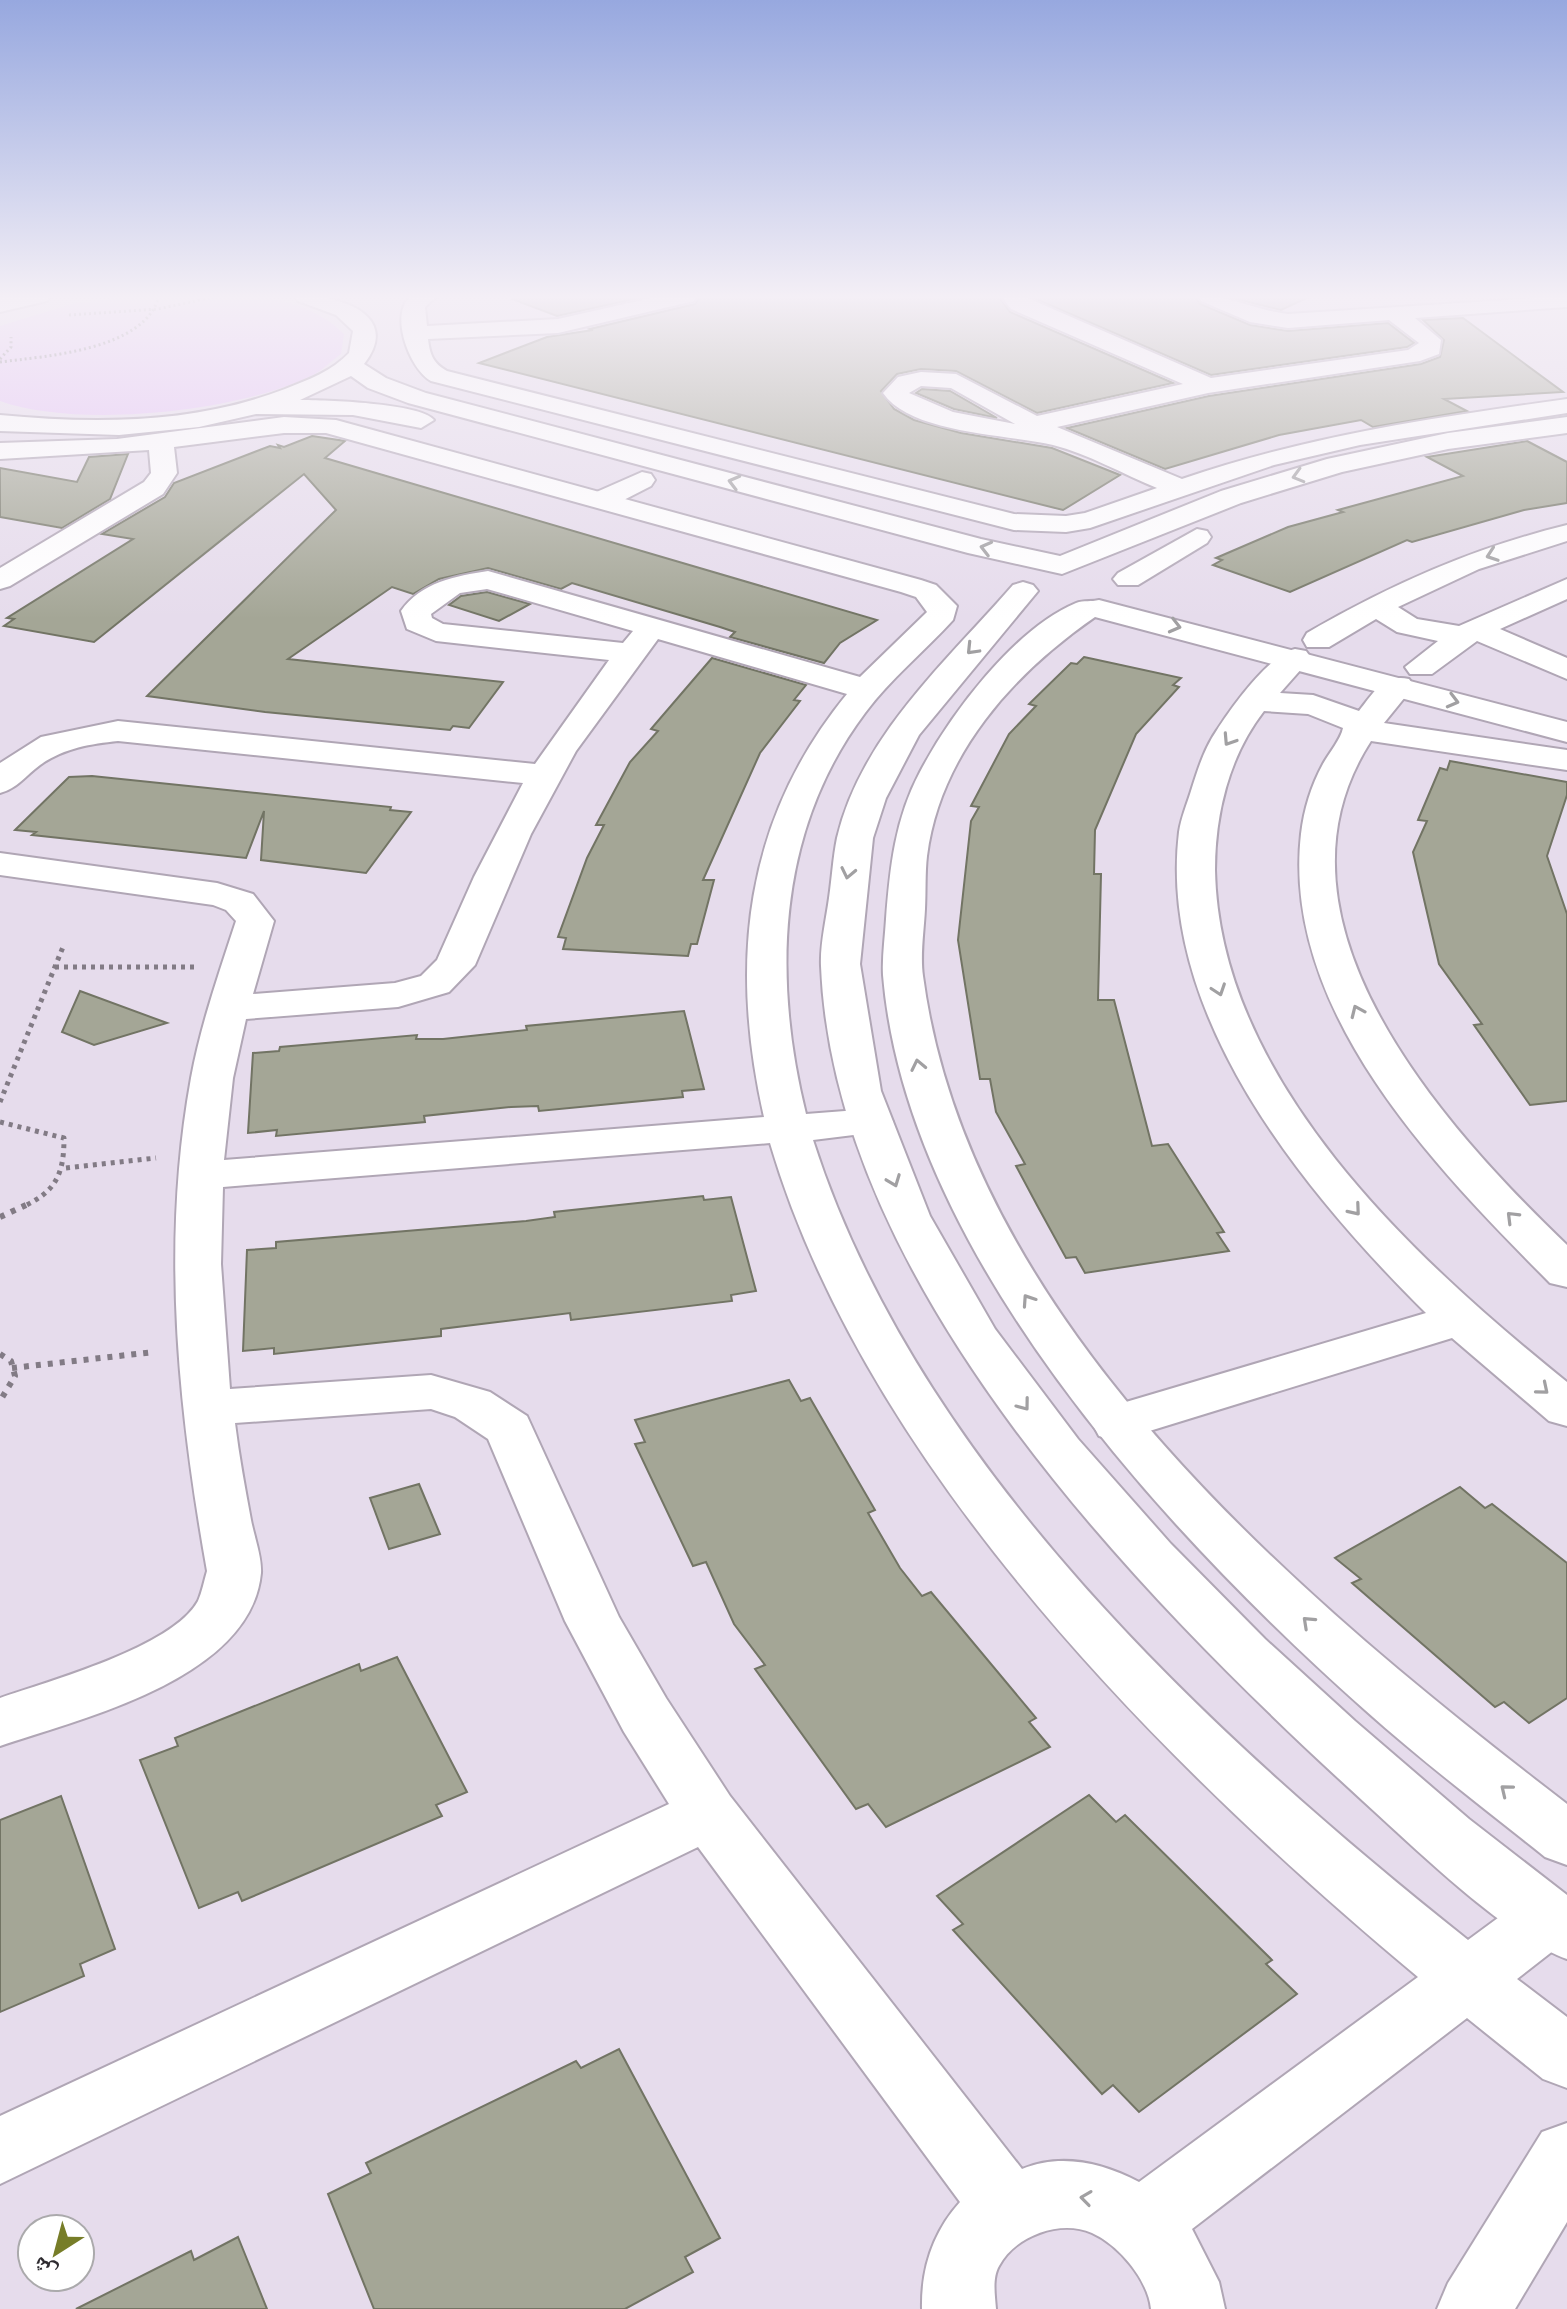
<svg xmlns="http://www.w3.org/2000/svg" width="1567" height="2309" font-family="'Fira Sans Condensed','Noto Naskh Arabic',sans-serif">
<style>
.green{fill:#e5c2f7}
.building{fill:#a4a696;stroke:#727464;stroke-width:2}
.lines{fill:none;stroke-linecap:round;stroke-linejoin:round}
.minor-casing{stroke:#b0a6b5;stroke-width:4}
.tertiary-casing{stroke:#b0a6b5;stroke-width:4}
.path-far2{stroke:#827b85;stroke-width:3;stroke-dasharray:2 3;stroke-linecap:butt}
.path-far1{stroke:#827b85;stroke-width:5;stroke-dasharray:4 5;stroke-linecap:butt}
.path{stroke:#827b85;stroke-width:6;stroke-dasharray:5 7;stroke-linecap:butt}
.minor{fill:#fff;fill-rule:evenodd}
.tertiary{fill:#fff;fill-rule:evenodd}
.oneway{stroke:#a1a0a2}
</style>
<rect width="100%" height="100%" fill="#e6dcec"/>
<path class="green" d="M136 296C205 296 291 282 344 334L341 354C331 361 322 371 311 376 237 412 78 429 0 401V326L72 304Z"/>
<g class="building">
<polygon points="513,296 648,296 557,316 512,299"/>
<polygon points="700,296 998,296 1010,312 1173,383 1037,413 956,371 921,369 897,374 881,391 894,409 914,420 961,433 1052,448 1120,475 1063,510 479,363 547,337 593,330 590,329 695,304"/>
<polygon points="1029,296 1195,296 1200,304 1250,325 1288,331 1388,323 1414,343 1407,347 1211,375"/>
<polygon points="1224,296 1311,296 1281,310"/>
<polygon points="1463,318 1563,392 1444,399 1467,411 1373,427 1361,420 1279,435 1165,469 1067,428 1209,396 1421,364 1440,357 1444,340 1423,320"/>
<polygon points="922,389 950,391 997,418 954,409 916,393"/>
<polygon points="312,436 345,441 325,458 877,620 840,643 824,663 730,637 735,632 720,627 572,583 561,589 488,568 439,579 413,594 392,587 288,659 503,682 469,728 453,726 450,730 265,712 147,696 336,510 304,474 94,642 4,626 14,619 7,618 133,539 102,534 165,497 174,483 270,446 280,448 278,445 284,447"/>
<polygon points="1527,441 1567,462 1567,503 1524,510 1412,542 1407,540 1290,592 1213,565 1222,560 1216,558 1288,527 1343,512 1338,510 1463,476 1427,457"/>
<polygon points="128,454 110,499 62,528 0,517 0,468 77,482 89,457"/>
<polygon points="487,592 530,604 499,621 449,605 461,596"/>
<polygon points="1084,657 1181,678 1173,685 1179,687 1136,734 1095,830 1094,874 1101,874 1098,1000 1114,1000 1152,1146 1168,1144 1224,1232 1217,1233 1229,1251 1085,1273 1076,1257 1066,1258 1038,1207 1016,1166 1025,1164 996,1112 990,1079 980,1079 958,940 971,821 979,807 971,806 1009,734 1036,706 1029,704 1071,663 1077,664"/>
<polygon points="712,658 806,685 794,700 800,701 760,753 703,880 714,880 697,944 691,944 688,956 563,949 566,938 558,937 587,858 604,825 596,825 630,762 658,731 651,729"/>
<polygon points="1450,761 1567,782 1567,795 1547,856 1567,914 1567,1101 1530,1105 1474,1025 1482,1024 1439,964 1413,852 1427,821 1418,820 1440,768 1447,770"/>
<polygon points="92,776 391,807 390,810 411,812 366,873 261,860 264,811 246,858 32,835 36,832 15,830 69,777"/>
<polygon points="80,991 167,1023 94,1045 62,1032"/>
<polygon points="684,1011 704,1089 682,1091 683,1097 539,1111 538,1106 511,1107 424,1116 425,1122 276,1136 277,1130 248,1133 253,1053 279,1051 280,1047 417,1035 416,1039 443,1039 527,1030 526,1026"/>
<polygon points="703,1196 704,1200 731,1197 756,1291 731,1295 732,1301 571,1320 570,1313 441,1329 441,1336 274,1354 274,1348 243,1351 247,1250 276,1248 276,1242 526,1221 555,1217 554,1212"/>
<polygon points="789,1380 801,1401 810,1398 836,1443 875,1510 868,1513 900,1568 922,1596 931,1592 1036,1718 1029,1722 1050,1747 886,1827 868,1804 856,1809 755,1669 765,1665 734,1624 706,1562 693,1566 635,1444 645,1442 635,1420"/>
<polygon points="419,1484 440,1534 389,1549 370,1498"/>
<polygon points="1460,1487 1485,1508 1492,1504 1567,1563 1567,1698 1529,1723 1504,1702 1495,1707 1352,1583 1361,1579 1335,1558"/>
<polygon points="397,1657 467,1792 436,1805 442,1816 242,1901 238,1892 199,1908 140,1760 178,1746 175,1738 359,1664 361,1671"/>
<polygon points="1089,1795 1116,1822 1125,1815 1272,1960 1266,1964 1297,1994 1139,2112 1113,2085 1102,2094 953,1930 963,1924 937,1896"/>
<polygon points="61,1796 115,1949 80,1964 84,1976 0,2012 0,1820"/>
<polygon points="619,2049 720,2238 685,2257 693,2272 625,2309 374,2309 328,2194 371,2173 366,2163 576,2061 581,2068"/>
<polygon points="238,2237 267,2309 76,2309 191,2251 194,2260"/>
</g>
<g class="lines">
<defs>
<g id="minor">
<path d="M412 296H437L425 307 427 326 558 319 660 296H697L694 301 558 333 428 339C430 355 433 363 447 371L1014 514 1066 516 1085 513 1157 488C1123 474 1088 454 1053 445 1008 434 911 434 883 393L898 377 921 372 956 374 1037 416 1183 384 1011 309 1001 296H1023L1211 378 1408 350 1419 343 1389 320 1288 328 1250 322 1201 301 1198 296C1233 296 1254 310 1288 314L1567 296V307L1415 318 1441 340 1439 354 1420 361 1208 393 1057 427 1182 479C1311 435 1433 418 1567 399V413L1360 445 1274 465 1090 528 1066 532 1014 530 431 381C409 369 388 311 412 296ZM921 386 951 388 1015 424 953 412 909 393Z"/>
<path d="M284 417 336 420 921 580 936 585 957 606 953 620C924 652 891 678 865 713 777 830 772 977 806 1114L871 1109 886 1113 893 1122 886 1131 813 1140C916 1463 1209 1734 1468 1940L1525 1898 1548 1890 1567 1897V1940L1517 1979 1567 2017V2088L1543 2079 1467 2018 1192 2229 1219 2282 1225 2309H1151C1148 2280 1119 2245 1092 2233 1060 2219 1015 2236 999 2266 992 2278 995 2295 996 2309H922C921 2269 933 2232 960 2202L698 1847 0 2184V2116L669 1804 624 1732 565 1621 488 1439 455 1417 431 1409 235 1423C239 1456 245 1488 251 1520 254 1536 262 1557 261 1573 251 1679 82 1718 0 1746V1698C49 1681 173 1647 198 1601 202 1592 204 1581 207 1571 178 1408 161 1243 191 1078 201 1024 219 973 236 921L226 910 213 905 0 875V853L217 883 253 894 274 921 253 994 395 983 421 976 437 960 474 877 523 783 118 741C90 744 64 748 40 765 26 775 17 789 0 793V763L41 737 118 721 535 764 609 660 436 641 407 629 401 611C421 582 456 576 488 571L860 677 927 612 916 597 901 592 326 433H284L174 447 177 473 163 494 10 586 0 589V568L144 482 151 473 149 450 0 459V443L117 439ZM487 589 633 631 623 643 443 624 432 618 431 614 460 593ZM658 639 847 694C744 820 729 962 764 1117L224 1160 233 1078 246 1019 398 1007 449 992 475 965 531 834 576 751ZM770 1143C866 1468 1164 1765 1418 1977L1139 2182C1103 2163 1061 2153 1022 2169L730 1796 666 1698 619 1617 527 1416 490 1392 431 1375 230 1389 221 1264 223 1187Z"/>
<path d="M1567 525V541L1479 569 1398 607 1417 619 1459 626 1567 579V599L1500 629 1567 658V679L1477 641 1432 674H1410L1405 667 1438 641 1397 632 1376 619 1329 647H1307L1303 640 1307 633C1390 585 1473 548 1567 525Z"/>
<path d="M1295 649 1306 651 1311 658 1280 693 1313 695 1359 711C1373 693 1384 673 1409 679L1414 686 1384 723 1567 750V770L1371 741C1255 920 1445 1128 1567 1245V1287L1550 1283C1436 1168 1281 1011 1301 834 1304 809 1311 786 1323 764 1329 753 1341 739 1343 728L1308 714 1264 711C1229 756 1215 814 1215 870 1219 1080 1414 1259 1567 1382V1426L1549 1421 1452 1338 1117 1441 1099 1436 1092 1423 1099 1410 1426 1313C1304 1192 1157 1015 1179 832 1181 818 1187 804 1191 791 1198 769 1204 749 1217 730 1232 707 1269 655 1295 649Z"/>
<polygon points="1567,2123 1567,2222 1515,2309 1437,2309 1448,2283 1542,2132"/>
</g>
<g id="tertiary">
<polygon points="12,296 50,296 47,301 0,312 0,298"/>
<path d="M295 296C333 293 404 313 364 364L386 378 426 393 981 539 1060 556 1221 491 1327 459 1448 433 1567 417V433L1448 449 1342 472 1241 503 1062 574 968 553 408 403 368 388 351 376 300 400C324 400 421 403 434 420L421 428 353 415 256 414 199 427 119 435 0 431V415C96 424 194 424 285 389 308 380 332 371 349 353L353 331 336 315 298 301Z"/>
<polygon points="642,472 651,474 655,480 651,486 612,506 592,506 588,500 592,494"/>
<polygon points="1197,529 1207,531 1211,537 1207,543 1138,585 1118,585 1113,579 1118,573"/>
<path d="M1023 582 1033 585 1038 591 919 735 886 798 873 838 860 964 881 1091 930 1216 995 1329 1078 1439 1171 1544 1265 1639 1355 1721 1469 1819 1567 1895V1959C1505 1937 1414 1847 1363 1801 1140 1597 834 1286 821 966 820 944 826 920 829 898 832 878 833 857 837 838 861 736 947 661 1013 585Z"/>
<path d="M1099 600 1567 722V742L1095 617C1014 673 940 754 927 856 925 873 926 891 925 909 924 930 920 955 923 976 969 1324 1305 1603 1567 1804V1865L1545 1857C1485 1809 1423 1762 1365 1710 1166 1533 906 1253 883 975 882 957 885 937 886 919 890 867 895 819 920 772 950 715 1014 629 1076 603 1084 600 1091 602 1099 600Z"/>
</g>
</defs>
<use href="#minor" class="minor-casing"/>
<use href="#tertiary" class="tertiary-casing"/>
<g class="path-far2">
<polyline points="69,315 158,309 218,296"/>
<polyline points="0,359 11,347 11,337"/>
<path d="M0 362C47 356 145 350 159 296"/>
</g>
<g class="path-far1">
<polyline points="55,967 194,967"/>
<polyline points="0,1102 63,947"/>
<path d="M0 1122 64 1138C64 1174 56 1192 22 1207"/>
<polyline points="66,1168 156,1158"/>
</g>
<g class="path">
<polyline points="0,1217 26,1205"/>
<polyline points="0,1354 11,1361 15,1376 0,1401"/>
<polyline points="12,1368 154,1352"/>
</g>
<use href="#minor" class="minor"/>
<use href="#tertiary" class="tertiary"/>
</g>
<defs><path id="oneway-chevron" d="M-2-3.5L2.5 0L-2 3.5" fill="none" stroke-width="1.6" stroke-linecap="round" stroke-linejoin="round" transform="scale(2)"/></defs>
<g class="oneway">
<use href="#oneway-chevron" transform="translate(1298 476) rotate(164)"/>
<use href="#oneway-chevron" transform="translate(734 482) rotate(-165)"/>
<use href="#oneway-chevron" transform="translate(986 548) rotate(-166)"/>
<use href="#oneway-chevron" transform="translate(1492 555) rotate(161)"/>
<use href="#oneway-chevron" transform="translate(1175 626) rotate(14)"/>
<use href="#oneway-chevron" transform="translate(972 649) rotate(134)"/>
<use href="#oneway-chevron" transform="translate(1453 701) rotate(15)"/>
<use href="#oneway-chevron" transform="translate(1229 740) rotate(123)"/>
<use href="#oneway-chevron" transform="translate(848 873) rotate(102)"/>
<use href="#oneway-chevron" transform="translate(1219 990) rotate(71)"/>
<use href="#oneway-chevron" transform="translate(1357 1011) rotate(-114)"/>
<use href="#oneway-chevron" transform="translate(918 1065) rotate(-102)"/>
<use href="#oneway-chevron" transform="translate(894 1181) rotate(69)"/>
<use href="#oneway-chevron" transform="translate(1355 1210) rotate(50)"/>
<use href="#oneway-chevron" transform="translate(1512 1217) rotate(-135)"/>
<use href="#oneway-chevron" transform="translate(1028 1300) rotate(-124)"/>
<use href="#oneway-chevron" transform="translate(1543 1389) rotate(40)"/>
<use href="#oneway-chevron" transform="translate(1024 1405) rotate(53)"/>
<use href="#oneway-chevron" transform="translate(1308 1622) rotate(-137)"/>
<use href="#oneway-chevron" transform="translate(1506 1790) rotate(-141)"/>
<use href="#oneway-chevron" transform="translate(1086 2198) rotate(-172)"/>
</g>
<linearGradient id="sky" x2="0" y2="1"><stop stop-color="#97a8df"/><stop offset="0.48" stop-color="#f4eff6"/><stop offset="1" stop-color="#f4eff6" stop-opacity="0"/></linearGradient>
<rect width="1567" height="619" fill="url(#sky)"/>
<g transform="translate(56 2253) rotate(216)"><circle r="38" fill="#ffffff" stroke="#abaaac" stroke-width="2"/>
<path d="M0-6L14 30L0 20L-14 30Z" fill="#777d28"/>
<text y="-12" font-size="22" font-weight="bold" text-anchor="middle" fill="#2e2b30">ش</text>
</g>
</svg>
